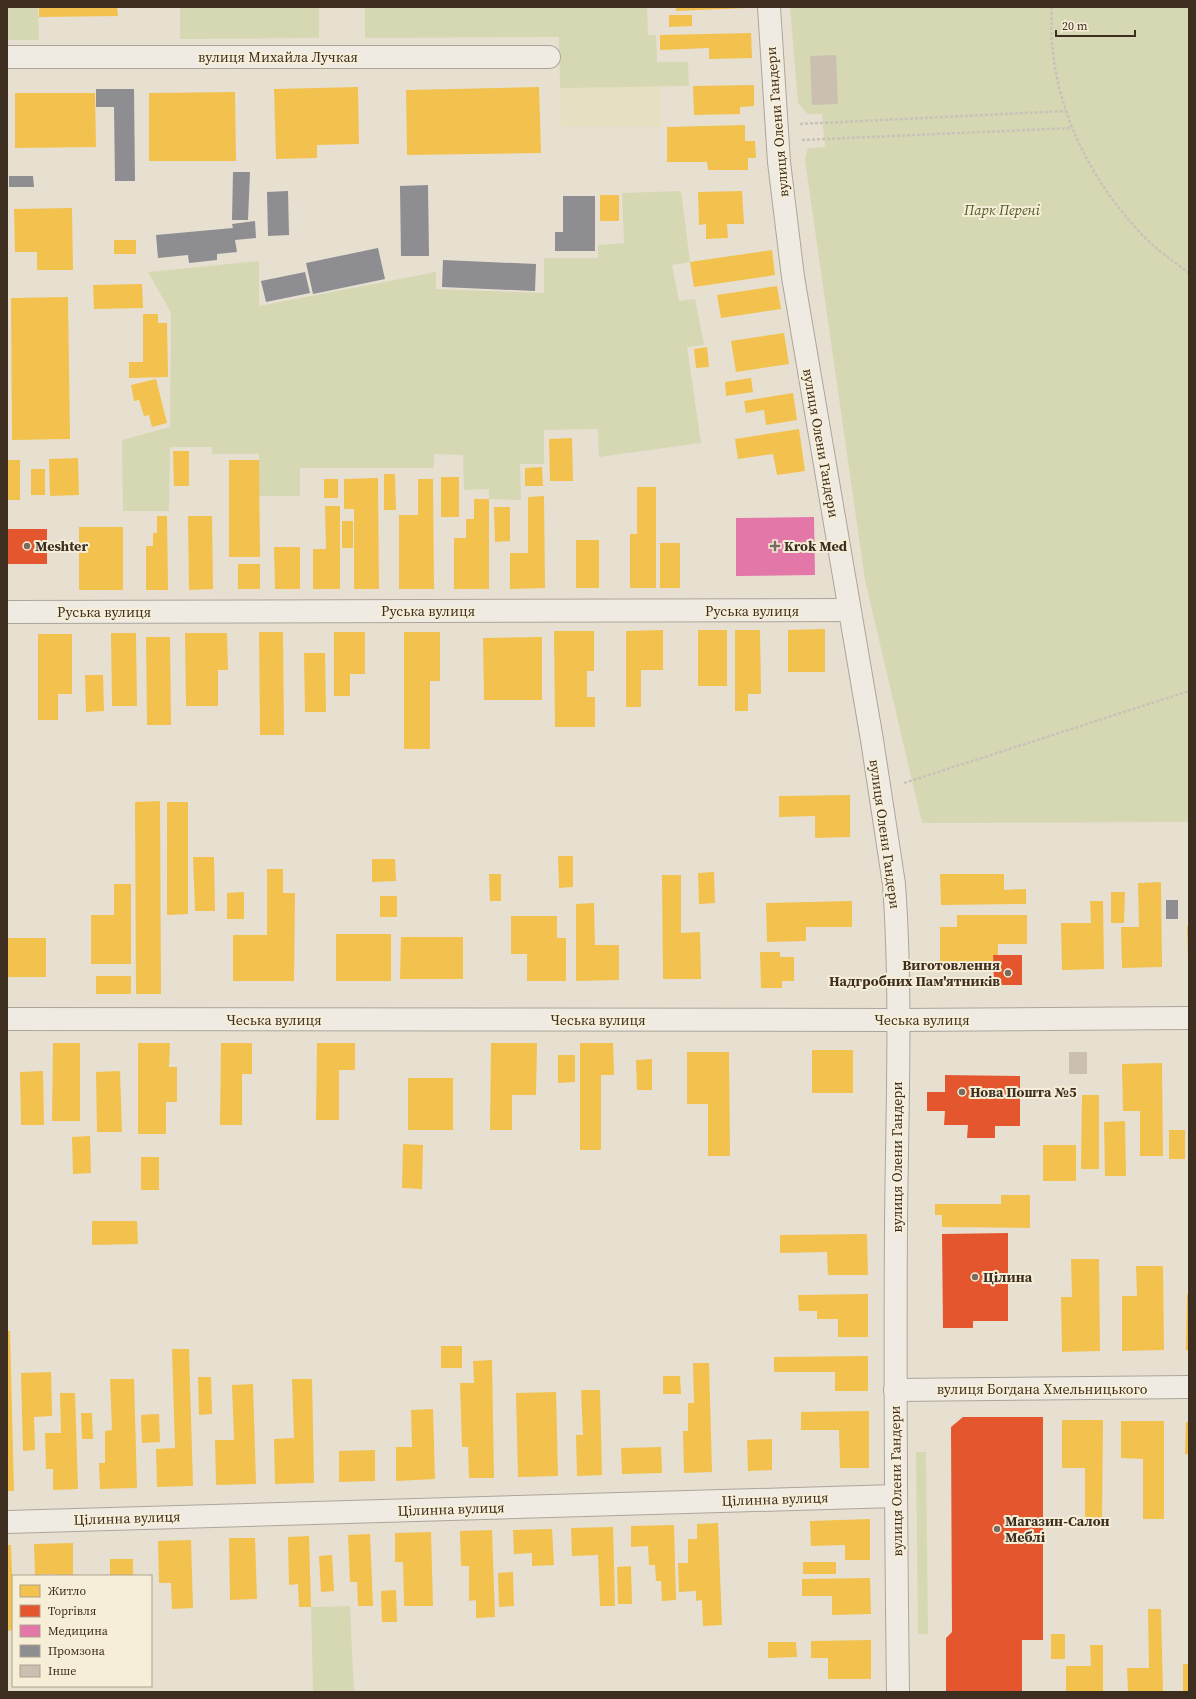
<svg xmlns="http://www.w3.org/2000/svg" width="1196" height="1699" font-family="'Source Serif 4',serif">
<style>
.farmland{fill:#e6dfc2}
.green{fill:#d6d7b3}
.homes{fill:#f2c14e}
.shops{fill:#e4572e}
.health{fill:#e377a8}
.industry{fill:#8d8d92}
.building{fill:#cbbfb2}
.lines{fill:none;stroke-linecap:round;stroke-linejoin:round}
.minor-casing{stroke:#ada599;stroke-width:24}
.path{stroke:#c8c2b9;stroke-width:2.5;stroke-dasharray:3 2;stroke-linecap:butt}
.minor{stroke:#efebe3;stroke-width:22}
.poi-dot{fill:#786c5e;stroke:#f7eed8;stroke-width:1.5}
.labels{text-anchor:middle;stroke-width:4;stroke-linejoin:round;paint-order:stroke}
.street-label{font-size:14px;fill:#3d2e20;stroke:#f7eed8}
.park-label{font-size:14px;font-style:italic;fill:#4d5a26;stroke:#f7eed8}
.poi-label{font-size:14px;font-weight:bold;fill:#3d2e20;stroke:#f7eed8;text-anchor:start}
</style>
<rect width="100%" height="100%" fill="#e7e0d1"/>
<polygon class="farmland" points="661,86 662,127 561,127 560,88"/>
<g class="green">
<polygon points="7,7 38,7 39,40 7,40"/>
<polygon points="180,7 319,7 319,38 180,39"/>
<polygon points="365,7 647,7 648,35 656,35 657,62 688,62 689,86 560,88 559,37 365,38"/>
<polygon points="790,7 1189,7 1189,822 922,823 865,580 805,160 808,148 825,147 822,114 808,114 798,103"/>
<polygon points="681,191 690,262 672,265 679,301 695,299 704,345 687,347 701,443 599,457 598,429 544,430 544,464 520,464 521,500 489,499 489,489 464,490 463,455 434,454 434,468 300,468 300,496 259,496 259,454 212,454 212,447 170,447 169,511 123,511 122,440 170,427 171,313 148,272 259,261 259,306 436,272 436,289 544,293 544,258 598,258 598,245 624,243 622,193"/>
<polygon points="916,1452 926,1452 928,1634 918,1634"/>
<polygon points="350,1606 354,1692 313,1692 311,1607"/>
</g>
<g class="homes">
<polygon points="39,7 117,7 118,16 39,17"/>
<polygon points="676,7 747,7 747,8 676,11"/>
<polygon points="669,15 692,15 692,26 669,27"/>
<polygon points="751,33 752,58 709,59 709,48 660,50 660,35"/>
<polygon points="754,85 754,106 740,107 740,114 694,115 693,86"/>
<polygon points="358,87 359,144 317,145 317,158 276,159 274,89"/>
<polygon points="539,87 541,153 407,155 406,90"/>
<polygon points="235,92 236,161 149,161 149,93"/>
<polygon points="15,93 95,93 96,147 15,148"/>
<polygon points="745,125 745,141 755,141 756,158 748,158 748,170 708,170 707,162 667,162 667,127"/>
<polygon points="742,191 744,224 727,224 728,238 706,239 706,224 699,225 698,192"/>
<rect x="600" y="195" width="19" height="26"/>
<polygon points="72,208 73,270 37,270 37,252 15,252 14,209"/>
<rect x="114" y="240" width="22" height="14"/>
<polygon points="772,250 775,275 694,287 690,262"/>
<polygon points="142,284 143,308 94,309 93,285"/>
<polygon points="777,286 781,309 721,318 717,295"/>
<polygon points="68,297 70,439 12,440 11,298"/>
<polygon points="143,314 158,314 158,323 167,323 168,377 129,378 129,362 143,362"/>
<polygon points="784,333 789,364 736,372 731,341"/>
<polygon points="707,347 709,367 696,368 694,349"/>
<polygon points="751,378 753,392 726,396 725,382"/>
<polygon points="156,379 167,423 152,427 149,415 144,416 139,400 134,401 131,385"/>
<polygon points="793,393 797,420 766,425 764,410 746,413 744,401"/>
<polygon points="799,429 805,471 777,475 773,454 738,459 735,439"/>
<polygon points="572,438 573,481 550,481 549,439"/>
<polygon points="173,451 189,451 189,486 174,486"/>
<polygon points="78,458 79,495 50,496 49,459"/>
<rect x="7" y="460" width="13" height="40"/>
<polygon points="229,460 259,460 260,557 229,557"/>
<polygon points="542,467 543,486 525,486 525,468"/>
<rect x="31" y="469" width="14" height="26"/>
<polygon points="384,474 395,474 396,510 384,510"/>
<rect x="441" y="477" width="18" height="40"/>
<polygon points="378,478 379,589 354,589 354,509 344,509 344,479"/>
<rect x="324" y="479" width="14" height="19"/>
<polygon points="418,479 433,479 434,589 399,589 399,515 418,515"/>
<polygon points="637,487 656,487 656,588 630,588 630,534 637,534"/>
<polygon points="544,496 545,588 510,589 510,553 528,553 528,497"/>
<polygon points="474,499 489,499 489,589 454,589 454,538 466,538 466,519 474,519"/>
<polygon points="325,506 340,506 340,589 313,589 313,549 326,549"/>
<polygon points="494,507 510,507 510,541 495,542"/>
<polygon points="157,516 167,516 168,590 146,590 146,546 153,546 153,533 157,533"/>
<polygon points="188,516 212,516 213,589 189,590"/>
<rect x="342" y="521" width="11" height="27"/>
<rect x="79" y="527" width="44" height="63"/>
<rect x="576" y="540" width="23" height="48"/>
<rect x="660" y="543" width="20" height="45"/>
<polygon points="274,547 300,547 300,589 275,589"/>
<rect x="238" y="564" width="22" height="25"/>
<polygon points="825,629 825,672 788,672 788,630"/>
<polygon points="663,630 663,670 641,670 641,707 626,707 626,631"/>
<rect x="698" y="630" width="29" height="56"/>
<polygon points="735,630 760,630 761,694 748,694 748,711 735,711"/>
<polygon points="554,631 594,631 594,671 587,671 587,697 595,697 595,727 555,727"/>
<polygon points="259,632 283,632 284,735 260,735"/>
<polygon points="334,632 365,632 365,674 350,674 350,696 334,696"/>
<polygon points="404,632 440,632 440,681 430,681 430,749 404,749"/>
<polygon points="111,633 136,633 137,706 112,706"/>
<polygon points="185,633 227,633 228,670 218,670 218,706 186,706"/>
<polygon points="38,634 72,634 72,694 58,694 58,720 38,720"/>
<polygon points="146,637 170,637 171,725 147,725"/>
<polygon points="542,637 542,700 484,700 483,638"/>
<polygon points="304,653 325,653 326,712 305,712"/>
<polygon points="85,675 103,675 104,711 86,712"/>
<polygon points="850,795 850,837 815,838 815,816 779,817 779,796"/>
<polygon points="160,801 161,994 136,994 135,802"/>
<polygon points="167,802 188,802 188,914 167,915"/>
<polygon points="558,856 573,856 573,887 559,888"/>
<polygon points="193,857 214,857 215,911 195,911"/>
<polygon points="372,859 395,859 396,881 372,882"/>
<polygon points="267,869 283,869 283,893 295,893 294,981 233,981 233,935 267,935"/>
<polygon points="714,872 715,903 699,904 698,873"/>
<polygon points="489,874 501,874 501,901 490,901"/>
<polygon points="940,874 1004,874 1004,890 1026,889 1026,904 941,905"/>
<polygon points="662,875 681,875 681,933 700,932 701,979 663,979"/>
<polygon points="1161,882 1162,967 1122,968 1121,927 1139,927 1138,883"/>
<polygon points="114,884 131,884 131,964 91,964 91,915 114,915"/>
<polygon points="244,892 244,919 227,919 227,893"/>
<polygon points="1111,892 1125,892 1124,923 1111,923"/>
<rect x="380" y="896" width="17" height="21"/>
<polygon points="852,901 852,927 806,927 806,941 767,942 766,903"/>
<polygon points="1090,901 1103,901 1104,969 1062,970 1061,923 1091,923"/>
<polygon points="594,903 595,945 619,945 619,980 576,981 576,904"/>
<polygon points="957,915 1027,915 1027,944 998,944 998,955 993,955 993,961 981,961 981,971 940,971 940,927 957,927"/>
<polygon points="511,916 557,916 557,938 566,938 566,981 527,981 527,954 511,954"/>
<polygon points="1187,926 1189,926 1189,961 1188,961"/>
<rect x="336" y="934" width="55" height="47"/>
<polygon points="401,937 463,937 463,979 400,979"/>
<rect x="7" y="938" width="39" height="39"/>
<polygon points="760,952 780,952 780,957 794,957 794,981 782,981 782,988 761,988"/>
<rect x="96" y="976" width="35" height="18"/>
<polygon points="53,1043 80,1043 80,1121 52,1121"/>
<polygon points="138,1043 170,1043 169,1067 177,1067 177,1102 166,1102 166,1134 138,1134"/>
<polygon points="221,1043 252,1043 252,1074 242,1074 242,1125 220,1125"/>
<polygon points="317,1043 355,1043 355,1070 339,1070 339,1120 316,1120"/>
<polygon points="491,1043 537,1043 536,1095 512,1095 512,1130 490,1130"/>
<polygon points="580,1043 613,1043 614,1075 601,1075 601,1150 580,1150"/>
<rect x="812" y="1050" width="41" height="43"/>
<polygon points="687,1052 729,1052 730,1156 708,1156 708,1104 687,1104"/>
<polygon points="558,1055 575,1055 575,1082 558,1083"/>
<polygon points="652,1059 652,1090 637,1090 636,1060"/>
<polygon points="1162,1063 1163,1156 1140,1156 1140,1111 1123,1111 1122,1064"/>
<polygon points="43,1071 44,1125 21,1125 20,1072"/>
<polygon points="120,1071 122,1132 97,1132 96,1072"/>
<rect x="408" y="1078" width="45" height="52"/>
<polygon points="1082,1095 1099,1095 1099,1169 1081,1169"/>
<polygon points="1125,1121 1126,1176 1105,1176 1104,1122"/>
<rect x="1169" y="1130" width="16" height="29"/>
<polygon points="90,1136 91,1173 73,1174 72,1137"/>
<polygon points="403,1144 423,1145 422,1189 402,1188"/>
<rect x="1043" y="1145" width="33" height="36"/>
<rect x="141" y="1157" width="18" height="33"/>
<polygon points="1001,1195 1030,1195 1030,1228 942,1227 942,1215 935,1215 935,1204 1001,1204"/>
<polygon points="92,1221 137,1221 138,1244 92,1245"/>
<polygon points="867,1234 868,1275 828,1275 827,1252 780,1253 780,1235"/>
<polygon points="1071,1259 1099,1259 1100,1351 1062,1352 1061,1297 1072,1297"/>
<polygon points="1136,1266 1163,1266 1164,1350 1122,1351 1122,1296 1137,1296"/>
<polygon points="868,1294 868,1337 838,1337 838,1319 817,1319 817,1311 799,1311 798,1295"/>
<polygon points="1187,1294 1189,1294 1189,1350 1186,1350"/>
<polygon points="7,1331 10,1331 14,1491 7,1491"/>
<rect x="441" y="1346" width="21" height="22"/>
<polygon points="172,1349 189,1349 193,1486 157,1487 156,1449 175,1448"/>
<polygon points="868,1356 868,1391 835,1391 835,1372 774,1372 774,1357"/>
<polygon points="492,1360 494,1478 469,1478 468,1447 462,1447 460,1383 474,1383 473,1361"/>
<polygon points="693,1363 709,1363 712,1472 684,1473 683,1431 688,1431 688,1403 694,1403"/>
<polygon points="51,1372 52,1416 34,1417 35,1450 23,1451 21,1373"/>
<polygon points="663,1376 680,1376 681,1394 663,1394"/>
<polygon points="198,1377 211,1377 212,1414 199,1415"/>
<polygon points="110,1379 134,1379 137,1488 100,1489 99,1463 105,1463 105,1431 112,1430"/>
<polygon points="292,1379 312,1379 314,1483 275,1484 274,1439 294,1438"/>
<polygon points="253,1384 256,1484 216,1485 215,1440 234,1440 232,1385"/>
<polygon points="581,1390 600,1390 602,1475 577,1476 576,1435 583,1435"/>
<polygon points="556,1392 558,1476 518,1477 516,1393"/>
<polygon points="60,1393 75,1393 78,1489 53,1490 53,1469 46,1469 45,1433 61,1433"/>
<polygon points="433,1409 435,1479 396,1481 396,1447 412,1447 411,1410"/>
<polygon points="869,1411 869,1468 840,1468 839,1430 801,1430 801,1412"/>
<polygon points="81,1413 92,1413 93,1439 82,1439"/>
<polygon points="159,1414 160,1442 142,1443 141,1415"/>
<polygon points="1062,1420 1103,1420 1102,1524 1085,1524 1085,1468 1062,1468"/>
<polygon points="1121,1421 1164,1421 1164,1519 1143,1519 1143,1459 1121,1458"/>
<polygon points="1186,1422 1189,1422 1189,1454 1185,1454"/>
<polygon points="772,1439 772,1470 748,1471 747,1440"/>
<polygon points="661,1447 662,1473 622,1474 621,1448"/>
<polygon points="375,1450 375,1481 339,1482 339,1451"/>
<polygon points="870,1519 870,1560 845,1560 845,1545 811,1546 810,1521"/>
<polygon points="718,1523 722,1625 703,1626 702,1600 696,1601 696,1591 679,1592 678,1563 688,1563 688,1539 697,1539 697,1524"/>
<polygon points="674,1525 676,1600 662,1601 661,1581 656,1581 655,1565 649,1565 648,1546 631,1547 631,1526"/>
<polygon points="613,1527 615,1606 600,1606 598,1555 572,1556 571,1528"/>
<polygon points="552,1529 554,1565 532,1566 532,1553 514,1554 513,1530"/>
<polygon points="492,1530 495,1617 476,1618 476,1600 469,1601 469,1566 461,1566 460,1531"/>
<polygon points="431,1532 433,1606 404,1606 403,1562 395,1562 395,1533"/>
<polygon points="370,1534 373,1606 358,1606 357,1582 350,1582 348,1535"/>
<polygon points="309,1536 311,1607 299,1607 298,1584 289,1585 288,1537"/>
<polygon points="229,1538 255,1538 257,1599 230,1600"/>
<polygon points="191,1540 193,1608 172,1609 171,1583 159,1583 158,1541"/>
<polygon points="73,1543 73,1576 56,1576 55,1574 35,1575 34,1544"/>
<polygon points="7,1545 11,1545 13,1599 13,1630 7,1631"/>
<polygon points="332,1555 334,1591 321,1592 319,1556"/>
<rect x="110" y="1559" width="23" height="17"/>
<rect x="803" y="1562" width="33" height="12"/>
<polygon points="631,1566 632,1604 618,1604 617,1567"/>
<polygon points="513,1572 514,1606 499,1607 498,1573"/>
<polygon points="870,1578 871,1614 832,1615 832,1596 802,1596 802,1579"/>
<polygon points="396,1590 397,1622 382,1622 381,1591"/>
<polygon points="1148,1609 1161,1609 1163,1692 1128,1692 1127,1668 1149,1668"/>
<rect x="1051" y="1634" width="14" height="25"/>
<polygon points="871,1640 871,1679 828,1679 828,1658 811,1658 811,1641"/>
<polygon points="768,1642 796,1642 797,1657 768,1658"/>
<polygon points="1090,1645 1103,1645 1103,1692 1066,1692 1066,1666 1091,1666"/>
<rect x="1183" y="1664" width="6" height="28"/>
</g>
<g class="shops">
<rect x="7" y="529" width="40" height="35"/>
<polygon points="993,955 1022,955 1022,985 994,985"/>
<polygon points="945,1075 1020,1076 1020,1126 995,1126 995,1138 967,1138 968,1125 944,1125 945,1111 927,1111 927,1092 945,1092"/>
<polygon points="1008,1233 1008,1321 973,1321 973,1328 943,1328 942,1234"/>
<polygon points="963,1417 1043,1417 1043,1640 1022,1640 1022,1692 946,1692 946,1638 952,1632 951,1427"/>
</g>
<polygon class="health" points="814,517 815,575 736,576 736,518"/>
<g class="industry">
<polygon points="96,89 134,89 135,181 115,181 114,107 96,107"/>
<polygon points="233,172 250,172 248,220 232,220"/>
<polygon points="9,176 33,176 34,187 9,187"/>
<polygon points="428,185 429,256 401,256 400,186"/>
<polygon points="288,191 289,235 268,236 267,192"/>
<polygon points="563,196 595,196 595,251 555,251 555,232 563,232"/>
<polygon points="255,221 256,238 235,240 237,252 217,254 217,260 189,263 188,255 158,258 156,235 233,228 232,224"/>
<polygon points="378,248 385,279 313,294 306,263"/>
<polygon points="443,260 536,264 535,291 442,287"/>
<polygon points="305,272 310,293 266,302 261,281"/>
<rect x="1166" y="900" width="12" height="19"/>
</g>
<g class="building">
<polygon points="836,55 838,104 812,105 810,56"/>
<rect x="1069" y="1052" width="18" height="22"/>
</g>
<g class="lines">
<defs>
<g id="minor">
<path d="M769 7 779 162 793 277 872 740 894 884C902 997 897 1111 896 1225 895 1381 896 1536 898 1692"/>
<polyline points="7,57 549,57"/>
<polyline points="7,612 849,610"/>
<polyline points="7,1019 898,1020 1189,1018"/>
<polyline points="895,1390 1189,1387"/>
<polyline points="7,1522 895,1496"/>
</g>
</defs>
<use href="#minor" class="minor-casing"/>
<g class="path">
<path d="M1052 7C1046 88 1082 169 1136 228 1151 246 1170 259 1189 273"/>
<polyline points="800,124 1066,111"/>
<polyline points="802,140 1072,128"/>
<polyline points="904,783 1189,691"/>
</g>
<use href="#minor" class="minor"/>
</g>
<g class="poi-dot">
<circle cx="27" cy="546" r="4"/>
<path d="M773 540h4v4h4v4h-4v4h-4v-4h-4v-4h4z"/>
<circle cx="1008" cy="973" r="4"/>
<circle cx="962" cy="1092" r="4"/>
<circle cx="975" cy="1277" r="4"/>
<circle cx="997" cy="1529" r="4"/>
</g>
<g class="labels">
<g class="street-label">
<text x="278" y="62">вулиця Михайла Лучкая</text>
<text transform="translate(777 122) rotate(-95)" y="5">вулиця Олени Гандери</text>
<text transform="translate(821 443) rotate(80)" y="5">вулиця Олени Гандери</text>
<text x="428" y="616">Руська вулиця</text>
<text x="752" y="616">Руська вулиця</text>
<text x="104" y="617">Руська вулиця</text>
<text transform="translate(885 834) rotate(82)" y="5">вулиця Олени Гандери</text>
<text x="274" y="1025">Чеська вулиця</text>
<text x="598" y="1025">Чеська вулиця</text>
<text x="922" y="1025">Чеська вулиця</text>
<text transform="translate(897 1157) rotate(-90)" y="5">вулиця Олени Гандери</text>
<text x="1042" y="1394">вулиця Богдана Хмельницького</text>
<text transform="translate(896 1481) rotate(-91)" y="5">вулиця Олени Гандери</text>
<text transform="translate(775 1499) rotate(-2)" y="5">Цілинна вулиця</text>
<text transform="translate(451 1509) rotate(-2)" y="5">Цілинна вулиця</text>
<text transform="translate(127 1518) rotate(-2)" y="5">Цілинна вулиця</text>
</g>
<g class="park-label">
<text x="1002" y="215">Парк Перені</text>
</g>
<g class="poi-label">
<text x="35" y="551">Meshter</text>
<text x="784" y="551">Krok Med</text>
<text x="1000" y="970" text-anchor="end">Виготовлення<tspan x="1000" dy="16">Надгробних Пам'ятників</tspan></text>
<text x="970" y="1097">Нова Пошта №5</text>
<text x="983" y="1282">Цілина</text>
<text x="1005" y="1526">Магазин-Салон<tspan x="1005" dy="16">Меблі</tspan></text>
</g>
</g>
<rect width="1196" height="1699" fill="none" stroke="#3d2e20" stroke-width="16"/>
<rect x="12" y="1575" width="140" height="112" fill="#f7eed8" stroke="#ada18e"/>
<rect x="20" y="1585" width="20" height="12" fill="#f2c14e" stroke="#ada18e"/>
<text x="48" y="1595" font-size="12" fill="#3d2e20">Житло</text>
<rect x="20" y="1605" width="20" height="12" fill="#e4572e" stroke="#ada18e"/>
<text x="48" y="1615" font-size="12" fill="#3d2e20">Торгівля</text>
<rect x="20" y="1625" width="20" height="12" fill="#e377a8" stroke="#ada18e"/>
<text x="48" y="1635" font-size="12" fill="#3d2e20">Медицина</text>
<rect x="20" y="1645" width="20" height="12" fill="#8d8d92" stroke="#ada18e"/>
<text x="48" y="1655" font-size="12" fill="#3d2e20">Промзона</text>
<rect x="20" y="1665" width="20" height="12" fill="#cbbfb2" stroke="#ada18e"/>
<text x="48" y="1675" font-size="12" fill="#3d2e20">Інше</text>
<path d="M1056 30v6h79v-6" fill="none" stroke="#3d2e20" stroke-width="2"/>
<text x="1062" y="30" font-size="12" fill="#3d2e20" stroke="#f7eed8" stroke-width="3" paint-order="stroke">20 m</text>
</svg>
